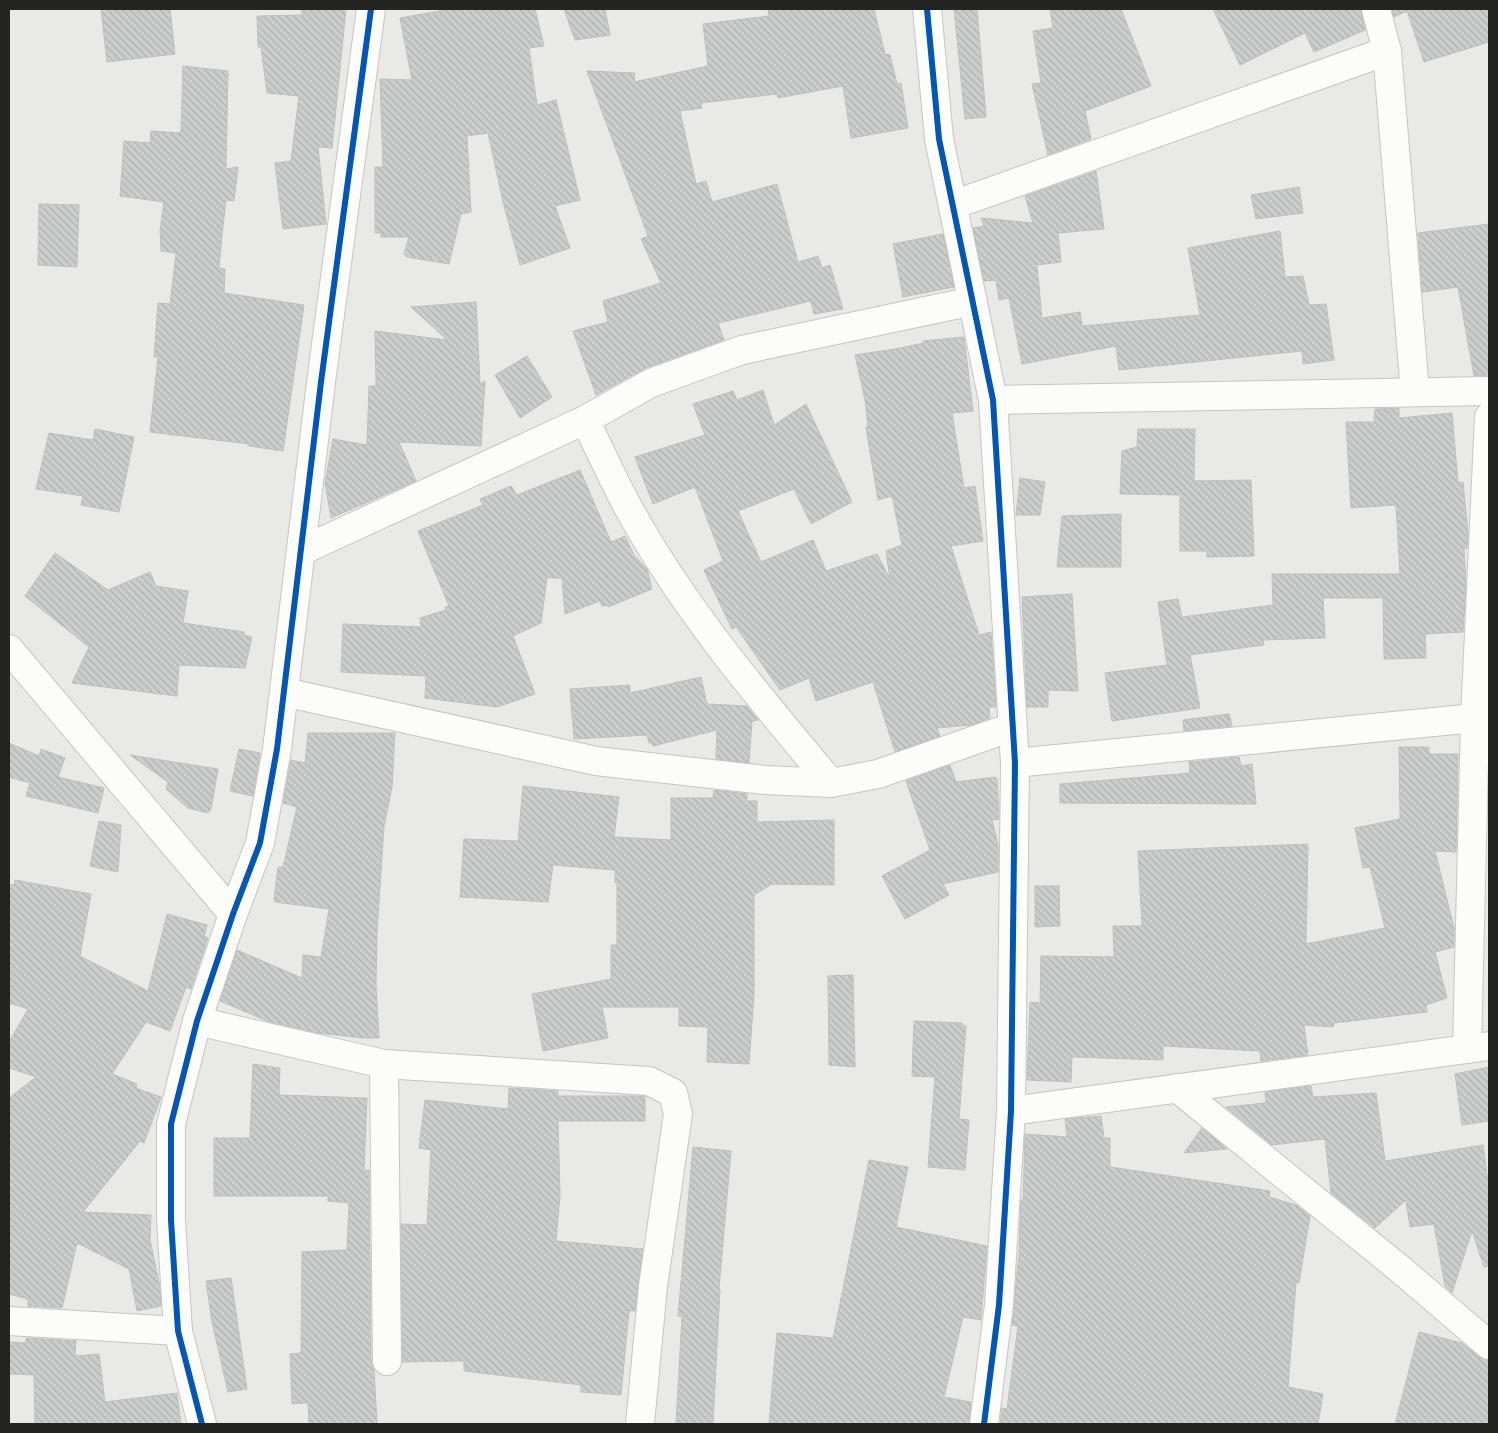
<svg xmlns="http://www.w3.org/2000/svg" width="1498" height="1433" font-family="Literata,serif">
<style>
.building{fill:url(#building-back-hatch);stroke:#bfbfbf}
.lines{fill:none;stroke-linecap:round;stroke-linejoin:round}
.minor-casing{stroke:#c5c5c4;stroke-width:30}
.minor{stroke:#fcfcfb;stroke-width:28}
.cycleway-casing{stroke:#fffffe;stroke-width:9}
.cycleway{stroke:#0057b8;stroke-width:6}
</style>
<defs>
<pattern id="building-back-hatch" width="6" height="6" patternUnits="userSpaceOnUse" patternTransform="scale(1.25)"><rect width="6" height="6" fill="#cccdcd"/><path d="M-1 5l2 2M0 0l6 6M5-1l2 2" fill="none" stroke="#afb0b0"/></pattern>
</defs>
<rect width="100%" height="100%" fill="#e9e9e7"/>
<g class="building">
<polygon points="101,9 170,9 175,54 107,62"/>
<polygon points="302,9 346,9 332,148 318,147 326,224 283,229 275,163 291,161 299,96 267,93 261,47 258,47 257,16 302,15"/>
<polygon points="451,9 535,9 544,46 529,48 537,105 556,100 580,200 555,206 570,248 520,265 503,202 488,133 467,136 471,212 461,214 449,264 407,257 404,254 409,237 381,237 381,233 375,233 375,167 383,167 380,79 412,80 400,18"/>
<polygon points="564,9 605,9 610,35 575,40"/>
<polygon points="768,9 874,9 885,54 890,55 897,84 901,83 908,128 851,138 843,86 778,98 777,94 701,103 702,108 680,111 696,184 706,181 712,202 777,184 798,262 818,256 822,268 830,265 843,309 814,314 811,301 718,323 724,340 646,368 596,395 573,331 608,322 603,301 661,283 641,239 648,236 587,71 635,73 634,82 708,66 703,24 769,16"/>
<polygon points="954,9 977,9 986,117 965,119"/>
<polygon points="1050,9 1121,9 1151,86 1085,111 1091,139 1048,155 1032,84 1041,83 1033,31 1053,28"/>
<polygon points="1213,9 1361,9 1365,30 1314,52 1305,33 1240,65"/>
<polygon points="1392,9 1489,9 1489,42 1424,62 1407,11 1394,17"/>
<polygon points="183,66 228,71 226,169 238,167 234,201 226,200 222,235 219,268 225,269 224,293 304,305 283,451 249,446 249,444 150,432 158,357 154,357 158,303 170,304 176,253 161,251 160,230 164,202 120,196 124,141 150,143 151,131 181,133"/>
<polygon points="1096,171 1104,229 1058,233 1061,262 1037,265 1042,318 1080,312 1082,326 1200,315 1188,248 1280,231 1285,277 1303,276 1309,305 1326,304 1334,360 1303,364 1302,351 1119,370 1116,346 1022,364 1009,298 999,300 996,280 984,281 973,228 984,226 981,218 1033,223 1025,196"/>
<polygon points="1299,187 1303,213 1256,219 1251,195"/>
<polygon points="39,204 79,205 77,267 38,265"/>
<polygon points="1489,224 1489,375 1474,376 1458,287 1422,292 1418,233"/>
<polygon points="943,234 954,287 903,297 893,244"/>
<polygon points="476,302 480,384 485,381 481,446 399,442 416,481 331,518 325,483 333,439 367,445 369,386 376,386 375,331 447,340 411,307"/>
<polygon points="964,337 973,411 952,413 964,488 975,486 983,541 951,546 979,635 991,632 996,707 989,707 990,718 971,725 937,728 940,736 895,752 873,682 816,701 809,678 780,690 736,627 732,629 704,570 723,561 695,487 653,504 635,457 705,435 693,404 733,391 737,400 763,390 774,425 806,404 852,502 811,524 794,489 738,511 761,562 813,540 826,571 877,554 890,579 886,551 902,545 892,496 878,500 866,427 868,427 865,400 855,355 895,349 924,343 923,341"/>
<polygon points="527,356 552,397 520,418 495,375"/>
<polygon points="1399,408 1399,418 1452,413 1458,483 1463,482 1468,534 1467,548 1464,549 1466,584 1463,632 1425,634 1426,658 1384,659 1383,598 1323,598 1325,638 1263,640 1264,645 1190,655 1200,708 1112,721 1105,673 1167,665 1158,602 1178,599 1182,617 1273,605 1272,574 1400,574 1396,505 1351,508 1346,422 1374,422 1375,409"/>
<polygon points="95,429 134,437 119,512 81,505 83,496 36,489 49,433 93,440"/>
<polygon points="1138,429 1195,429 1194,481 1251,480 1254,556 1207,557 1207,551 1180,551 1180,495 1120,494 1122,451 1137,447"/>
<polygon points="580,470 611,542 625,536 634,555 647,569 652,589 608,607 607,605 602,606 600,601 565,614 562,578 547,578 541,623 513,636 535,694 497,707 425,698 426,676 341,672 343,624 421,627 420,618 446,610 445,607 449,606 418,531 483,505 480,499 511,486 517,495"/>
<polygon points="1020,478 1045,482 1040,515 1016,515"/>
<polygon points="1121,514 1121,567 1057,567 1062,516"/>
<polygon points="55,553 108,590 150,572 156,586 188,591 183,623 244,632 244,635 252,637 245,668 179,665 177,696 72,683 89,647 25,596"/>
<polygon points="1072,594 1078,691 1048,690 1048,707 1027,707 1022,597"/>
<polygon points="701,677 707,704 747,706 758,720 752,721 749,763 716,759 717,730 653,746 652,743 649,743 647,735 574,739 570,689 630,685 630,693"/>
<polygon points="1229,714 1232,726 1184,731 1183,720"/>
<polygon points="308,733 395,733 392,787 384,826 377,932 376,985 379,1038 363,1038 318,1033 267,1021 220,1001 237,950 302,978 303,955 321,957 329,909 275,902 274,899 278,867 283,867 297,807 283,803 291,760 305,763"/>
<polygon points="9,743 39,756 41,749 65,758 58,777 104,788 98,813 26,796 30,783 9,777"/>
<polygon points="1399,747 1429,747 1429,754 1458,754 1456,852 1435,851 1454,928 1454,947 1435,952 1447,998 1426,1005 1427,1012 1334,1023 1333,1027 1304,1025 1308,1055 1261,1061 1260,1051 1163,1046 1163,1060 1072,1057 1071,1082 1027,1080 1030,1002 1040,1003 1041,956 1114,957 1113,926 1142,926 1138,851 1308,844 1306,944 1385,928 1370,867 1363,868 1355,828 1400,819"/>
<polygon points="239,749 260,753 253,796 230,791"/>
<polygon points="130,755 218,769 211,809 208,813 188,808 166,789 168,782"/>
<polygon points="1239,757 1241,766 1252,764 1256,804 1060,803 1060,784 1190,773 1189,762"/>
<polygon points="950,765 956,782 995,777 997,779 999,819 992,820 998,844 998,872 943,884 949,895 905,919 882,876 930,850 906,781"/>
<polygon points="523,786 619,797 614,837 671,840 671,798 713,798 714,790 747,794 747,801 757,801 757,822 834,820 834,885 772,884 754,895 754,995 749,1064 707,1062 708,1027 679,1026 679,1007 602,1007 608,1038 543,1051 532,994 611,979 611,945 617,945 617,883 615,883 615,870 553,865 548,902 460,897 464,839 518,841"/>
<polygon points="99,821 121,825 118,872 90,866"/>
<polygon points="15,880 91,894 80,956 148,991 167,914 207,925 204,936 208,938 191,989 186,987 170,1031 146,1022 112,1074 137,1084 136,1088 161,1097 144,1143 140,1141 83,1212 151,1215 150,1240 160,1287 161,1306 137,1311 129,1269 77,1243 62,1308 28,1306 28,1299 9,1294 9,1098 36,1077 9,1068 9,1042 28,1009 9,1003 9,884 14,885"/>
<polygon points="1035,886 1059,886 1060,926 1035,927"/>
<polygon points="853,975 855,1067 829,1065 828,976"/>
<polygon points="914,1021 962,1023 962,1025 966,1026 959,1119 969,1120 965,1170 928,1167 935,1077 912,1076"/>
<polygon points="253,1064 280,1068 279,1095 367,1098 364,1170 369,1170 371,1361 374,1370 377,1424 309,1424 308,1403 292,1404 290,1354 301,1353 302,1252 347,1250 349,1203 328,1201 328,1196 214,1196 214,1138 250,1138"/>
<polygon points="1489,1067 1489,1121 1462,1125 1455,1074"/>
<polygon points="1311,1086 1313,1097 1376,1093 1385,1161 1483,1145 1489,1189 1489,1266 1484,1267 1472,1231 1452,1293 1445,1286 1434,1224 1410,1227 1406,1200 1375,1228 1331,1193 1325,1139 1272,1145 1226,1107 1266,1103 1265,1092"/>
<polygon points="509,1088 558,1091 558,1096 645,1096 645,1121 558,1121 560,1195 556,1241 643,1249 635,1311 629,1311 621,1395 581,1392 581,1385 464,1371 464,1361 402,1362 401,1224 427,1225 431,1150 419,1148 425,1100 508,1109"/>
<polygon points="1101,1116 1104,1138 1110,1138 1110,1167 1270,1191 1269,1197 1296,1205 1310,1216 1299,1283 1296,1282 1288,1387 1323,1394 1318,1424 1000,1424 1002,1408 1007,1409 1018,1326 1012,1325 1019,1253 1021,1200 1023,1200 1025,1134 1067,1137 1065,1119"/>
<polygon points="1202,1128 1227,1149 1184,1153"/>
<polygon points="693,1147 731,1151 719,1289 720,1289 713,1424 676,1424 682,1316 678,1316"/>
<polygon points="869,1160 908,1167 896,1227 987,1246 981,1320 963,1317 944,1397 971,1402 969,1424 769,1424 777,1333 833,1338"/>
<polygon points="231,1278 247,1389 228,1392 212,1322 206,1281"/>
<polygon points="1419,1332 1462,1343 1479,1357 1489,1360 1489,1424 1395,1424"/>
<polygon points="26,1338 76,1341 75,1356 99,1354 105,1402 177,1393 181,1424 35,1424 34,1375 9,1374 9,1342 26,1343"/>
</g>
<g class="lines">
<defs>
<g id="minor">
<polyline points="927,9 939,139 993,400 1015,763 1011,1111 999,1305 984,1424"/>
<polyline points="1376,9 1387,51 1415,392"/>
<polyline points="953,205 1387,51"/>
<polyline points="993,400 1489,391"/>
<path d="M585 420C600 450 613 480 629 509 684 609 758 696 831 783"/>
<polyline points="301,551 585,420 651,383 742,350 973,301"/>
<polyline points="9,649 233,914"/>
<polyline points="284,692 596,761 765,780 831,783 878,774 1012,727"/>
<polyline points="1015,763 1475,718 1489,715"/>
<polyline points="197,1021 384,1064 649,1081 673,1093 678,1114 653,1286 640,1424"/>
<polyline points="1467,1049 1475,718 1489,417"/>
<polyline points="384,1064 387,1361"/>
<polyline points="1177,1088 1400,1269 1489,1345"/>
<polyline points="1011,1111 1489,1046"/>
<polyline points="9,1321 178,1331"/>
<polyline points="202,1424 178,1331 171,1220 171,1124 197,1021 233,914 260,843 277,749 321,382 371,9"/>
</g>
</defs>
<use href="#minor" class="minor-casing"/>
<use href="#minor" class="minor"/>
<defs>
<g id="cycleway">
<polyline points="927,9 939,139 993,400 1015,763 1011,1111 999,1305 984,1424"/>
<polyline points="202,1424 178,1331 171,1220 171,1124 197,1021 233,914 260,843 277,749 321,382 371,9"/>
</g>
</defs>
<use href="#cycleway" class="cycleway-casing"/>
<use href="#cycleway" class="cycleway"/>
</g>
<rect width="1498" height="1433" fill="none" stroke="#242422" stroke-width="20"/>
</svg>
